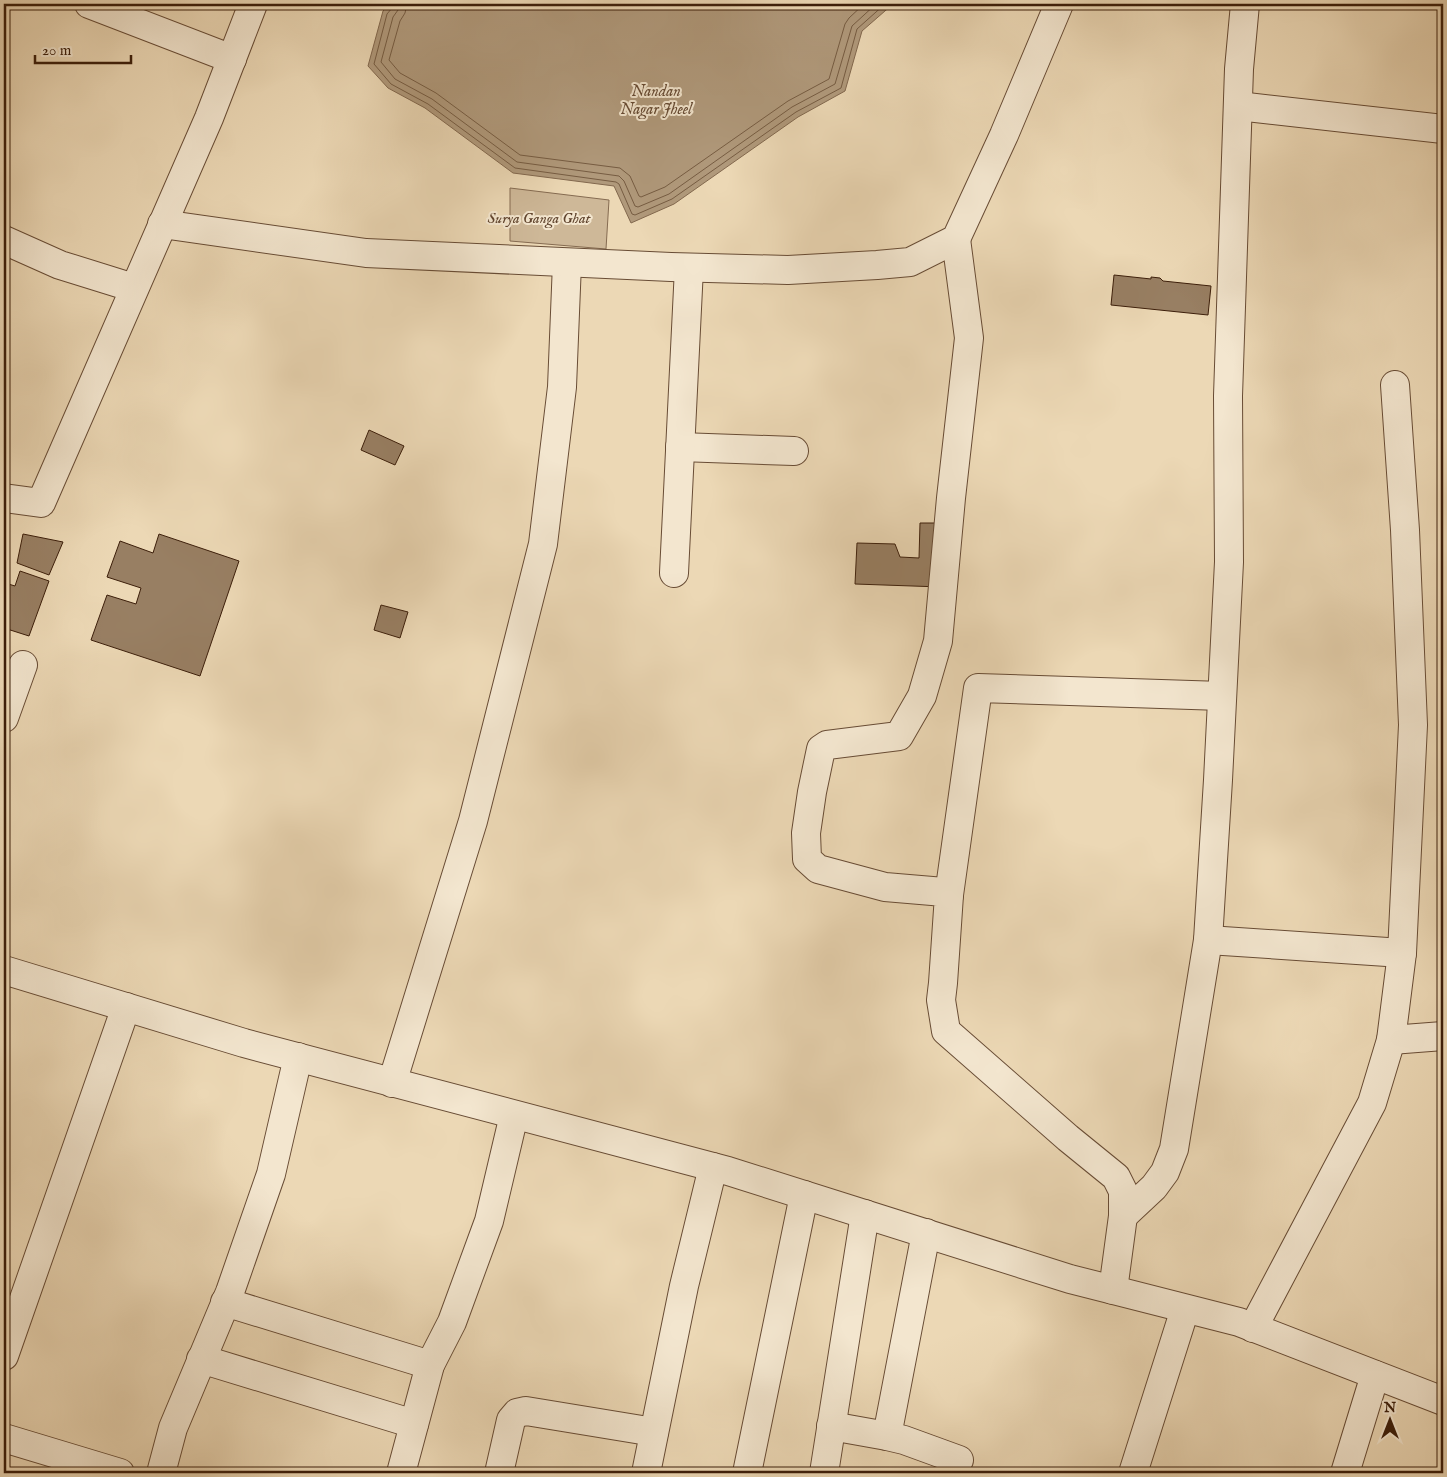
<svg xmlns="http://www.w3.org/2000/svg" width="1447" height="1477" font-family="'IM FELL English',serif">
<style>
.green{fill:#ceb898;stroke:#856b51}
.water{fill:#b0997b;stroke:#82684e}
.lines{fill:none;stroke-linecap:round;stroke-linejoin:round}
.shore{stroke:#765c42;stroke-width:1}
.building{fill:#987f63;stroke:#3c1e0a}
.minor-casing{stroke:#684c35;stroke-width:30}
.tertiary-casing{stroke:#684c35;stroke-width:30}
.minor{stroke:#f3e6cf;stroke-width:28}
.tertiary{stroke:#f3e6cf;stroke-width:28}
.labels{text-anchor:middle;stroke-width:4;stroke-linejoin:round;paint-order:stroke}
.park-label{font-size:15px;font-style:italic;fill:#60442e;stroke:#f3e6cf}
.water-label{font-size:16px;font-style:italic;fill:#654932;stroke:#f3e6cf}
</style>
<rect width="100%" height="100%" fill="#ecd8b5"/>
<filter id="stains"><feTurbulence type="fractalNoise" baseFrequency=".004" numOctaves="4"/><feColorMatrix values="0 0 0 0 .2 0 0 0 0 .09 0 0 0 0 .02 0 0 0 .5 -.17"/></filter>
<radialGradient id="worn" r=".72"><stop offset=".6" stop-color="#630" stop-opacity="0"/><stop offset="1" stop-color="#630" stop-opacity=".3"/></radialGradient>
<polygon class="green" points="510,188 609,200 606,249 510,241"/>
<polygon class="water" points="390,4 893,4 862,31 845,91 798,117 674,204 631,223 614,186 513,173 425,108 388,88 368,66 383,11"/>
<g class="lines">
<g class="shore">
<polyline points="393,4 392,8 387,14 374,64 391,84 428,104 515,168 616,182 619,184 632,214 635,215 672,199 796,112 841,88 857,29 885,4"/>
<polyline points="399,4 398,10 393,17 381,62 395,79 432,99 517,162 619,176 624,181 635,206 638,207 669,194 792,107 835,84 852,26 876,4"/>
<polyline points="407,4 405,13 400,21 389,60 400,73 436,93 520,155 620,168 630,176 639,196 641,197 665,187 788,101 829,79 845,24 849,18 864,4"/>
</g>
</g>
<g class="building">
<polygon points="1114,275 1151,279 1151,277 1160,278 1163,281 1211,286 1208,315 1111,305"/>
<polygon points="369,430 404,446 395,465 361,450"/>
<polygon points="920,523 943,523 941,587 855,584 857,543 895,544 900,557 919,558"/>
<polygon points="23,534 63,542 49,575 17,563"/>
<polygon points="159,534 239,561 200,676 91,640 107,595 136,604 141,588 107,577 120,541 153,553"/>
<polygon points="20,571 49,581 29,636 4,628 4,588 5,583 15,586"/>
<polygon points="381,605 408,612 400,638 374,630"/>
</g>
<g class="lines">
<defs>
<g id="minor">
<polyline points="89,4 232,59"/>
<polyline points="1238,106 1443,129"/>
<polyline points="956,239 969,338 951,498 938,641 922,696 899,736 827,745 821,749 812,792 806,833 807,859 818,869 885,887 944,892 949,895 943,983 941,1000 946,1031 1068,1138 1116,1177 1123,1191 1123,1216 1113,1290"/>
<polyline points="4,240 60,265 134,288"/>
<polyline points="680,447 794,451"/>
<polyline points="674,573 689,268"/>
<polyline points="4,718 23,665"/>
<polyline points="949,895 978,688 1222,696"/>
<polyline points="1208,940 1402,953"/>
<polyline points="1391,1040 1443,1036"/>
<polyline points="392,1083 473,821 543,544 562,387 567,263"/>
<polyline points="1123,1216 1154,1187 1165,1172 1174,1149 1208,940 1218,780 1229,562 1228,396 1239,69 1245,4"/>
<polyline points="225,1302 430,1365"/>
<polyline points="1253,1328 1372,1103 1391,1040 1402,953 1413,725 1405,530 1395,385"/>
<polyline points="4,1356 126,1007"/>
<polyline points="201,1359 414,1424"/>
<polyline points="831,1426 887,1436 904,1440 959,1460"/>
<polyline points="887,1436 926,1233"/>
<polyline points="4,1438 120,1473"/>
<polyline points="161,1473 173,1428 230,1292 271,1174 298,1057"/>
<polyline points="401,1473 430,1365 452,1322 489,1221 514,1115"/>
<polyline points="499,1473 511,1420 517,1413 526,1411 654,1432"/>
<polyline points="646,1473 684,1286 713,1167"/>
<polyline points="747,1473 804,1195"/>
<polyline points="824,1473 865,1214"/>
<polyline points="1133,1473 1185,1309"/>
<polyline points="1345,1473 1375,1375"/>
</g>
<g id="tertiary">
<polyline points="162,224 366,253 671,267 788,270 877,265 910,262 956,239 1004,135 1059,4"/>
<polyline points="4,498 41,503 209,118 253,4"/>
<polyline points="4,970 244,1043 728,1171 1070,1279 1239,1322 1443,1401"/>
</g>
</defs>
<use href="#minor" class="minor-casing"/>
<use href="#tertiary" class="tertiary-casing"/>
<use href="#minor" class="minor"/>
<use href="#tertiary" class="tertiary"/>
</g>
<g class="labels">
<g class="park-label">
<text x="539" y="223">Surya Ganga Ghat</text>
</g>
<g class="water-label">
<text x="656" y="96">Nandan<tspan x="656" dy="18">Nagar Jheel</tspan></text>
</g>
</g>
<rect width="1447" height="1477" fill="none" stroke="#ecd8b5" stroke-width="20"/>
<rect x="5" y="5" width="1437" height="1467" fill="none" stroke="#3c1e0a" stroke-width="2.5"/>
<rect x="10" y="10" width="1427" height="1457" fill="none" stroke="#3c1e0a"/>
<g transform="translate(1390 1420)" stroke="#f3e6cf" stroke-width="4" paint-order="stroke">
<path d="M0-4L9 19L0 12L-9 19Z" fill="#3c1e0a"/>
<text y="-8" font-size="14" font-weight="bold" text-anchor="middle" fill="#3c1e0a">N</text>
</g>
<path d="M35 55v8h96v-8" fill="none" stroke="#3c1e0a" stroke-width="2.5"/>
<text x="42" y="55" font-size="15" fill="#3c1e0a" stroke="#f3e6cf" stroke-width="4" paint-order="stroke">20 m</text>
<rect width="100%" height="100%" filter="url(#stains)"/>
<rect width="100%" height="100%" fill="url(#worn)"/>
</svg>
